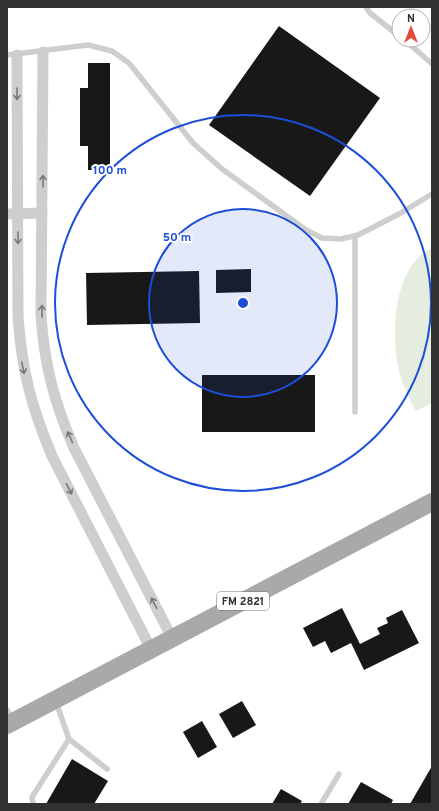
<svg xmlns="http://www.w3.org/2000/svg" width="439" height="811" font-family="Overpass,sans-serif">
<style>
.green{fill:#e5ede0}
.building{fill:#181818}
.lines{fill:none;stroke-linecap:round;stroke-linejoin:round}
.lane{stroke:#cecece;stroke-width:5.5}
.street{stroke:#cecece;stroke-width:11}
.primary{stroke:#a9a9a9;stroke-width:18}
.oneway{stroke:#787878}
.ring{fill:none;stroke:#1d4ed8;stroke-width:2}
.labels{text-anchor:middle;stroke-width:4;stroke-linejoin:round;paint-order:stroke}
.shield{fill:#fff;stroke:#6f6f6f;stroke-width:1}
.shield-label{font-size:11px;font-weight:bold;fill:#313131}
.centre{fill:#1d4ed8;stroke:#fff;stroke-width:2}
.ring-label{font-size:12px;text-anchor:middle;font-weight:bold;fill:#1d4ed8;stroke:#fff;stroke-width:4;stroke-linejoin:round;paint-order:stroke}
</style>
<rect width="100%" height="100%" fill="#fff"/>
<path class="green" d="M432 248V403L416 411C410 400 404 388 400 375 390 338 392 266 432 248Z"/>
<g class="building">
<polygon points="279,26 380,98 310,196 209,125"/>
<polygon points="88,63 110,63 110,170 88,170 88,146 80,146 80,88 88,88"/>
<polygon points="251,269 251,292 216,293 216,270"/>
<polygon points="199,271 200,323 87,325 86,273"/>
<rect x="202" y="375" width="113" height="57"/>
<polygon points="342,608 360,644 380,634 377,628 388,623 386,618 402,610 419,643 364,670 351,643 331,653 325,641 313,647 303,628"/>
<polygon points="242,701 256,725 233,738 219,714"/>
<polygon points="202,721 217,747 198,758 183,732"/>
<polygon points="72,759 108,781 94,804 46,804"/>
<polygon points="432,766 432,801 430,804 410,804"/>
<polygon points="361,782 393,800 391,804 348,804"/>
<polygon points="281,789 302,801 300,804 272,804"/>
</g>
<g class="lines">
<g class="lane">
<polyline points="366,7 370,13 399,36"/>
<polyline points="405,40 432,64"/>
<polyline points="7,55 88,45 112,51 129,63 193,143 222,169 306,230 322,238 341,239 358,235 399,214 432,194"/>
<polyline points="355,236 355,412"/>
<polyline points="7,710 10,715"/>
<polyline points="69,739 107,769"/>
<polyline points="33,804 32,797 69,739 56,702"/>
<polyline points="321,804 339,774"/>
</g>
<g class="street">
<path d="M43 52 41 314C44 364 54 402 74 448L172 638"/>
<path d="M17 55 18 317C22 371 31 406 52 456L151 649"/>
<polyline points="7,214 42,213"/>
</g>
<polyline class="primary" points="7,725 432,502"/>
</g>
<defs><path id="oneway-shaft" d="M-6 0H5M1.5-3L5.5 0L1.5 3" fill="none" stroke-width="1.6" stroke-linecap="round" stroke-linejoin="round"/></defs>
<g class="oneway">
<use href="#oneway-shaft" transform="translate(17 94) rotate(90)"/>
<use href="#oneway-shaft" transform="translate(43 181) rotate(-90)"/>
<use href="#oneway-shaft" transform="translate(18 238) rotate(90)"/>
<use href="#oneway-shaft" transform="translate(42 311) rotate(-91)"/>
<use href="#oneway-shaft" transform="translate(23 368) rotate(78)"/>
<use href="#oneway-shaft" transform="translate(70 437) rotate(-114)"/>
<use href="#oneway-shaft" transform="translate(69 489) rotate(63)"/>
<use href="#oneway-shaft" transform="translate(154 603) rotate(-117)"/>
</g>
<circle cx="243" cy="303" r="94" fill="#1d4ed8" fill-opacity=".12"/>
<g class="ring">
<circle cx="243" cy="303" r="94"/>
<circle cx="243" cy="303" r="188"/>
</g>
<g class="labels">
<rect class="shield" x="217" y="592" width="52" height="18" rx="3"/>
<g class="shield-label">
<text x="243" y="605">FM 2821</text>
</g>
</g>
<circle cx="243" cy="303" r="6" class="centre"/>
<g class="ring-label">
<text x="110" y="174">100 m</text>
<text x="177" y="241">50 m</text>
</g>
<rect width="439" height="811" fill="none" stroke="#313131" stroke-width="16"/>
<g transform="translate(411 28)"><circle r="19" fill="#ffffff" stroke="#adadad"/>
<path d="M0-3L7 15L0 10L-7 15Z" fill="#e34938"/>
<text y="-6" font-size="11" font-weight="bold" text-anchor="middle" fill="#313131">N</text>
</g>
</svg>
